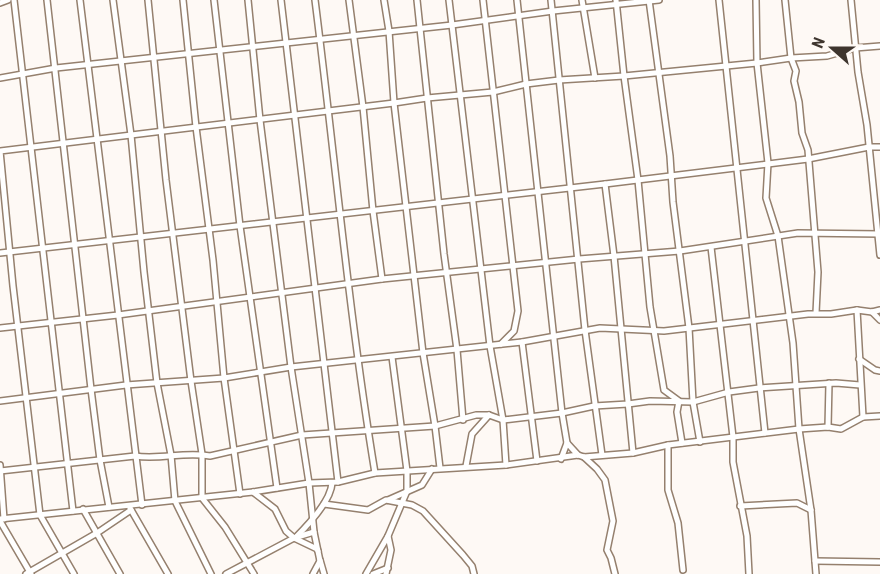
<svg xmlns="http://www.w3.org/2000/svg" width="880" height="574" font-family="'Roboto Condensed',sans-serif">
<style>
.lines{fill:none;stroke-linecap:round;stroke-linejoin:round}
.minor-casing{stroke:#95806e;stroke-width:8}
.minor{stroke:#fff;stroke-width:5}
</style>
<rect width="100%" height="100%" fill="#fef9f5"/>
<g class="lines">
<defs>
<g id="minor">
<polyline points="14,0 73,511"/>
<polyline points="47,0 91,389 100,460 109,507"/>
<polyline points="80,0 142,505"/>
<polyline points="113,0 131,135 144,272 157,383 171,455 175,501 211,574"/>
<polyline points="148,0 166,180 191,381 202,454 202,498 225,527 254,574"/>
<polyline points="183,0 196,127 213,260 224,378 240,494"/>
<polyline points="214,0 240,226 277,488"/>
<polyline points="248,0 260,120 291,367 309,483 314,532 320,561 313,574"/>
<polyline points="281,0 338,482"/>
<path d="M315 0C335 158 349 316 375 473"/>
<polyline points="349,0 363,107 373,211 382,279"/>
<polyline points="384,0 389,31 394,103 423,353 435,426 440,468"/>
<polyline points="417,0 444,254 457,350 463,420"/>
<polyline points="449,0 490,346 503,420 506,465"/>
<polyline points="483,0 518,311 514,331 501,344"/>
<polyline points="517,0 562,413 567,443 578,455"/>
<polyline points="551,0 585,330 602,455"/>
<polyline points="582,0 595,78"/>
<polyline points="616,0 624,76 638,180 650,307 664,390 679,401 677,412 682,443"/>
<polyline points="649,0 670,156 673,202 689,328 693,402 700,442"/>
<polyline points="719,0 765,433"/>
<polyline points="756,0 757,63 768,163 766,198 778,236 793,343 799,429 811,510 816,574"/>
<polyline points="785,0 791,58 796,71 794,81 799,102 802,133 808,150 818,272 816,313"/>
<polyline points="851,0 858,72 867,125 880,255"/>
<polyline points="0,3 8,0"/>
<polyline points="0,78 56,68 452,25 553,11 659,0"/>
<polyline points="605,184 614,256 633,453"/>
<polyline points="711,247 733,437 733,462 747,536 749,574"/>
<polyline points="0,253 605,184 808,159 869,147 880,147"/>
<polyline points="857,310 863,417"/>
<polyline points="872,312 880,320"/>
<polyline points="0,328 118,315 382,279 579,259 680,251 798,233 880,234"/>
<polyline points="522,342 537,461"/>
<polyline points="859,359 875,370 880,371"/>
<polyline points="0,401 126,385 224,378 291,367 522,342 600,328 664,331 808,314 831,314 857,310 872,312 880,310"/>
<polyline points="828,427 829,383"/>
<polyline points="668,445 668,490 678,523 683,570"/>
<polyline points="584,457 597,469 605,480 613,521 607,550 611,558 615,574"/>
<polyline points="561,459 567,443"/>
<polyline points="0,465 4,519"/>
<polyline points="466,466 472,434 489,415"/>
<path d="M0 471 135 456C161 460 185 451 210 456L302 435 435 426 476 415H489L503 420 562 413 594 406 628 404 650 401 693 402 729 392 759 388 836 383 860 385"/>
<polyline points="253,492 275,509 286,531 294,538 317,549 318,551"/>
<polyline points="388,500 422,485 432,469"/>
<polyline points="324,504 368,510 386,500 412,505 423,511 463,555 472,566 474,574"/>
<polyline points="740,506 797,503 811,510"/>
<polyline points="130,508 168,574"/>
<polyline points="83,509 120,574"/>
<polyline points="0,519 253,492 309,483 338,482 375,473 506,465 578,455 584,457 633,453 668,445 799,429 828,427 841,429 863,417 880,416"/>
<polyline points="0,521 31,574"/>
<path d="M296 537C308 525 331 500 332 483"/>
<polyline points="320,560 324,574"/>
<polyline points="815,561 880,562"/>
<polyline points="26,574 97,533 131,510"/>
<polyline points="74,574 40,515 13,286 0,151 394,103 427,98 493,92 526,84 559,80 624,76 757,63 791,58 827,56 855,48 880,46"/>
<polyline points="226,574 294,538 314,532"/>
<polyline points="366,574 388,536"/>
<polyline points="373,574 388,568"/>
<polyline points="386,574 391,550 388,536 407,491 407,471 392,357"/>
</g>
</defs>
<use href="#minor" class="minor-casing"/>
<use href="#minor" class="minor"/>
</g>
<g transform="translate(832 48) rotate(291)" stroke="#fef9f5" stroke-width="4.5" paint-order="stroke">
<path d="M0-4.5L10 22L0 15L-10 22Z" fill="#3e352e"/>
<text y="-9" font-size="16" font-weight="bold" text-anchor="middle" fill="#3e352e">N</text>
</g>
</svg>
